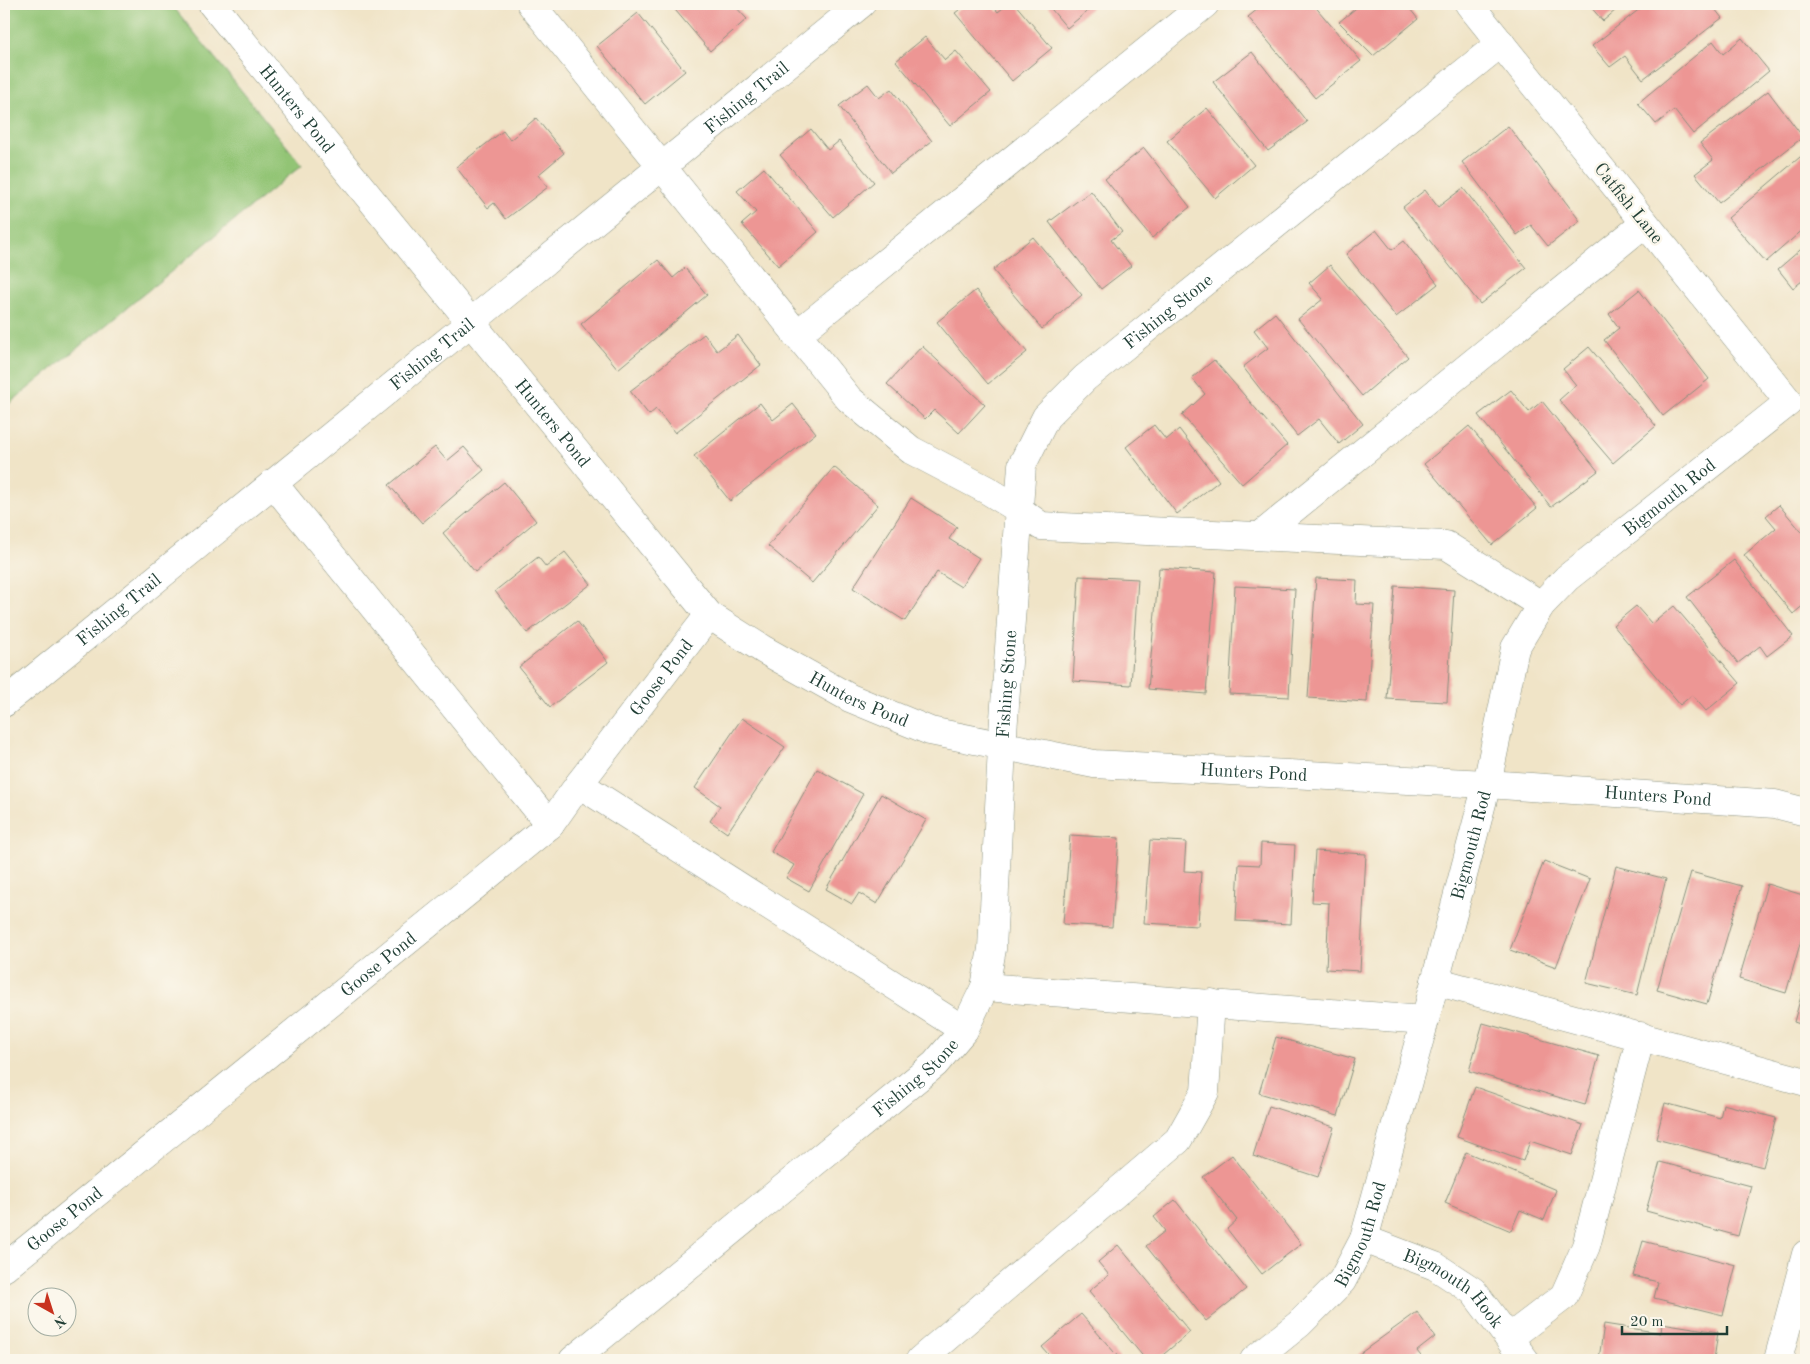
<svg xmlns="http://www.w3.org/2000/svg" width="1810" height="1364" font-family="'Old Standard TT',serif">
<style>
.green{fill:#92c475;stroke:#588054}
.building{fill:#ed9694}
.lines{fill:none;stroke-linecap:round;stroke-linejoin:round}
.minor-casing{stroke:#88907e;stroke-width:29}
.minor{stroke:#fff;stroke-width:28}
.labels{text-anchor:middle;stroke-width:5;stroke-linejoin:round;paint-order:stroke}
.street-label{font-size:18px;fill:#1f3d34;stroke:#fbf7ec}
</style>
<rect width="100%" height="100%" fill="#fbf7ec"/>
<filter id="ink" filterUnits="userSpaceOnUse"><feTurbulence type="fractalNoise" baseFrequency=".02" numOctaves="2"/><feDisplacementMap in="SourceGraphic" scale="10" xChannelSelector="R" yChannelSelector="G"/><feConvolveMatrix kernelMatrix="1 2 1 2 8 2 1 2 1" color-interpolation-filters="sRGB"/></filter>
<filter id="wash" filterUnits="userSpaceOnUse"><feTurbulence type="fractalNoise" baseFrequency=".0096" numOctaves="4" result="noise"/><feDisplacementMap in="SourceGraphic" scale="20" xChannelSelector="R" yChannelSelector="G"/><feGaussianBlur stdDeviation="1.12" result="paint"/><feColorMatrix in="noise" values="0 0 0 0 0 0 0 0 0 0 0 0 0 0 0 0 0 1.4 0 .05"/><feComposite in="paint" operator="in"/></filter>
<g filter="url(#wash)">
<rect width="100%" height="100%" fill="#f0e4c7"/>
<polygon class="green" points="4,4 171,4 302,165 4,408"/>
<g id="blocks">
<g class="building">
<polygon points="670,4 733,4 747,19 710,51"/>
<polygon points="967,4 991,4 998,12 1008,4 1015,4 1052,48 1012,81 955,13"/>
<polygon points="1047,4 1096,4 1067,28"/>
<polygon points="1264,4 1313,4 1361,61 1315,98 1248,17"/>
<polygon points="1361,4 1406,4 1418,19 1373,56 1339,22"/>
<polygon points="1588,4 1623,4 1603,21"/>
<polygon points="1646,4 1711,4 1722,18 1643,79 1625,56 1610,67 1592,46"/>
<polygon points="638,13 685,71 645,104 597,46"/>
<polygon points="925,37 945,60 956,51 991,92 950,126 896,61"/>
<polygon points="1742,38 1769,71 1693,134 1674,110 1656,124 1638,103 1713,41 1723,54"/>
<polygon points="1252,52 1307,122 1268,151 1213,82"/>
<polygon points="868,84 879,98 891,89 932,141 891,173 839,106"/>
<polygon points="1768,91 1803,137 1719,203 1695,174 1713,160 1700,143"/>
<polygon points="1207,108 1254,165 1215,198 1167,141"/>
<polygon points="536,118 564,153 538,175 548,187 506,219 494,203 488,208 456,167 503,131 510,140"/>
<polygon points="1508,126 1580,221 1548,246 1531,225 1517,235 1462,162"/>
<polygon points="811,129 828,150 839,141 874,182 833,217 780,155"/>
<polygon points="1144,148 1190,207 1152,238 1105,179"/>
<polygon points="1806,152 1806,227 1766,262 1728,218"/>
<polygon points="764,168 818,232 778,266 742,224 756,212 737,191"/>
<polygon points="1463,188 1526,268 1480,304 1403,207 1425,190 1438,207"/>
<polygon points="1091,191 1122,232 1111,240 1131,266 1101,289 1049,222"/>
<polygon points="1376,230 1392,250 1404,241 1438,284 1396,317 1346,254"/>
<polygon points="1033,237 1082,295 1042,329 993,270"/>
<polygon points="1806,245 1806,278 1793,288 1778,269"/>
<polygon points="658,260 673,278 685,268 707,295 618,369 581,324"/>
<polygon points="1330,265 1408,357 1362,396 1298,319 1323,299 1309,283"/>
<polygon points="976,290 1027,352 988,384 937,322"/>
<polygon points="1639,290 1709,379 1663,416 1604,340 1619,328 1609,314"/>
<polygon points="1275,313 1363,424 1339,444 1319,419 1297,436 1243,367 1268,348 1254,330"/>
<polygon points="704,334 717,351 738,335 761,365 675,433 656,409 649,415 630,391"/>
<polygon points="922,346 985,405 959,433 934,410 925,419 887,384"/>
<polygon points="1589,347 1656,426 1613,463 1559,400 1576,385 1563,369"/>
<polygon points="1214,360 1287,445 1242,484 1182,415 1205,394 1192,378"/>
<polygon points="1511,390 1529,412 1542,401 1598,471 1551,507 1478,415"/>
<polygon points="760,403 773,420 793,404 816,433 730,501 694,456"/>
<polygon points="1154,425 1166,440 1179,429 1219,481 1177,514 1126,447"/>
<polygon points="1469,426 1537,508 1492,545 1424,464"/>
<polygon points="435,447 447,461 464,447 484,470 422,523 389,485"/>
<polygon points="834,467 878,505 812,583 768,546"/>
<polygon points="504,482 536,521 475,572 443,533"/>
<polygon points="911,498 957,527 949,539 979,558 961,587 937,572 905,621 853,588"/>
<polygon points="1779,505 1806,537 1806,603 1793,614 1744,555 1776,528 1766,516"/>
<polygon points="565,552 591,584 527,633 495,591 538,557 546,567"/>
<polygon points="1734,560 1793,636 1767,656 1760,646 1738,663 1687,597"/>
<polygon points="1159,568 1216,572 1206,694 1148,689"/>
<polygon points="1079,576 1138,579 1131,685 1073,681"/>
<polygon points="1316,578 1357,580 1356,604 1374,605 1367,702 1308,698"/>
<polygon points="1235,586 1295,589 1289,697 1229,694"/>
<polygon points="1395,586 1454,590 1447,702 1387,699"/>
<polygon points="1636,606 1652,624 1674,606 1740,683 1706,711 1692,695 1680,705 1613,625"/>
<polygon points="577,621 608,662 550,707 519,667"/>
<polygon points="742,718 785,747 727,833 710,821 720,806 695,788"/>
<polygon points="817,769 863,794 809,891 786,878 794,865 771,852"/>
<polygon points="881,794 926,820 877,904 859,893 852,904 826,889"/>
<polygon points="1070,835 1119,838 1112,927 1063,924"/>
<polygon points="1150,840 1186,842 1184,871 1201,872 1198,926 1144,923"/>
<polygon points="1261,843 1295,845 1291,924 1236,921 1239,864 1260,865"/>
<polygon points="1315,851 1366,854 1360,971 1326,969 1329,903 1312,902"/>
<polygon points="1544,861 1590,879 1556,967 1510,950"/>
<polygon points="1616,866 1666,879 1637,995 1586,983"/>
<polygon points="1691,872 1742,886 1707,1004 1657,990"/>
<polygon points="1767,884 1806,896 1806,923 1786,993 1739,979"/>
<polygon points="1806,978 1806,1026 1794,1022"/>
<polygon points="1483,1023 1599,1056 1585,1105 1469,1071"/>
<polygon points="1276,1037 1355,1059 1338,1116 1259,1093"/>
<polygon points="1475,1087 1583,1125 1572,1155 1530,1141 1523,1161 1457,1137"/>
<polygon points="1665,1103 1720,1118 1723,1104 1776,1118 1763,1167 1656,1139"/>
<polygon points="1269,1106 1334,1127 1318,1177 1253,1156"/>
<polygon points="1466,1152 1556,1190 1544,1220 1520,1210 1511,1231 1445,1203"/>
<polygon points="1232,1155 1301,1244 1262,1274 1227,1229 1237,1220 1203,1177"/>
<polygon points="1660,1162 1751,1186 1738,1236 1646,1211"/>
<polygon points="1175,1200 1246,1289 1206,1321 1146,1246 1165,1231 1154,1217"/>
<polygon points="1643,1241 1736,1265 1723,1315 1654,1298 1658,1282 1633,1276"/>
<polygon points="1118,1245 1190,1332 1157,1360 1146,1360 1089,1291 1109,1275 1098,1262"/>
<polygon points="1417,1312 1435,1337 1417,1351 1424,1360 1351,1360"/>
<polygon points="1081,1314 1121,1360 1053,1360 1042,1347"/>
<polygon points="1662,1323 1718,1332 1714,1360 1599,1359 1604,1324 1661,1333"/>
</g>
</g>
</g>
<g filter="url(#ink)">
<use href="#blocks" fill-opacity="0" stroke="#88907e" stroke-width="1"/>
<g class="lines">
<defs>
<g id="minor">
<path id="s1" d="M212 4 709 615 764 650 850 698 930 731 1094 764 1487 784 1775 804 1806 812"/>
<polyline points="531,4 849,399 911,450 987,490 1018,509 1041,526 1446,545 1541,605"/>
<polyline points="796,335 1205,4"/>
<polyline points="273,483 550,825"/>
<polyline points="1260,536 1645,223"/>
<path id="s2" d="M4 703 861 4"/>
<polyline points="579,784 964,1030"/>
<polyline points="1435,981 1806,1082"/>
<polyline points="985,987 1425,1020"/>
<path id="s3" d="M1364 1239 1435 1266 1473 1291 1525 1360"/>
<path id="s4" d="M4 1268 550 825 579 784 709 615"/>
<polyline points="1509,1338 1564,1296 1586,1246 1641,1036"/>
<path id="s5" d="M573 1360 935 1064 964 1030 985 987 992 949 1002 747 1022 465 1046 417 1085 378 1501 43"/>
<polyline points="920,1360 1178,1140 1205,1092 1211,1003"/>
<path id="s6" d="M1254 1360 1299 1324 1342 1281 1364 1239 1425 1020 1487 784 1515 648 1541 605 1567 578 1789 402 1469 4"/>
<polyline points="1778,1360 1806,1254"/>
</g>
</defs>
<use href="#minor" class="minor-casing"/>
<use href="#minor" class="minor"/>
</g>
</g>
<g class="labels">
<g class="street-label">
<text dy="6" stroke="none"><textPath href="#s2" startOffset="958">Fishing Trail</textPath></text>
<text dy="6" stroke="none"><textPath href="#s1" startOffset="135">Hunters Pond</textPath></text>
<text transform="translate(1629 203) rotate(51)" y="6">Catfish Lane</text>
<text dy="6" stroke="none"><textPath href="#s5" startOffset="1299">Fishing Stone</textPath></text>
<text dy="6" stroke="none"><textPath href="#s2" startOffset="552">Fishing Trail</textPath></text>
<text dy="6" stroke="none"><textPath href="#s1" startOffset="540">Hunters Pond</textPath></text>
<text dy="6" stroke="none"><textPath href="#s6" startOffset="994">Bigmouth Rod</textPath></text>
<text dy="6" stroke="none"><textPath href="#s2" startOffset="148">Fishing Trail</textPath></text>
<text dy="6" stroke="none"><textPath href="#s4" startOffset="888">Goose Pond</textPath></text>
<text dy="6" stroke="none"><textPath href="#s5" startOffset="864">Fishing Stone</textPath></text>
<text dy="6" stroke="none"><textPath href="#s1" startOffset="960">Hunters Pond</textPath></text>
<text dy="6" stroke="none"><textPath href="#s1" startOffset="1365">Hunters Pond</textPath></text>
<text dy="6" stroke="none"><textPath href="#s1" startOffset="1770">Hunters Pond</textPath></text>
<text dy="6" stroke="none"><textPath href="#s6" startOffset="574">Bigmouth Rod</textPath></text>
<text dy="6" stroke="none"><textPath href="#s4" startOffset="482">Goose Pond</textPath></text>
<text dy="6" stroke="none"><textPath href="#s5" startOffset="444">Fishing Stone</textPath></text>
<text dy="6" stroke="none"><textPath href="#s4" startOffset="78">Goose Pond</textPath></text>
<text dy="6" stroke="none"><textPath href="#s6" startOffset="169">Bigmouth Rod</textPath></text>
<text dy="6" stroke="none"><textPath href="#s3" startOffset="104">Bigmouth Hook</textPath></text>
</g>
</g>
<rect width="1810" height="1364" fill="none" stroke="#fbf7ec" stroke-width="20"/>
<g transform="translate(52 1312) rotate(141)"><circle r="24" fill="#fbf7ec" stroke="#a3ada2"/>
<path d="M0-4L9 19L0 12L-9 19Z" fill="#c8321e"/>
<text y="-8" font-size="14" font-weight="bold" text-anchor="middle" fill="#1f3d34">N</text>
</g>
<path d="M1622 1326v8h105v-8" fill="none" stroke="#1f3d34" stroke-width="2.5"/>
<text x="1630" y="1326" font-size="15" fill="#1f3d34" stroke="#fbf7ec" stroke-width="4" paint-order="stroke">20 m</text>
</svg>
